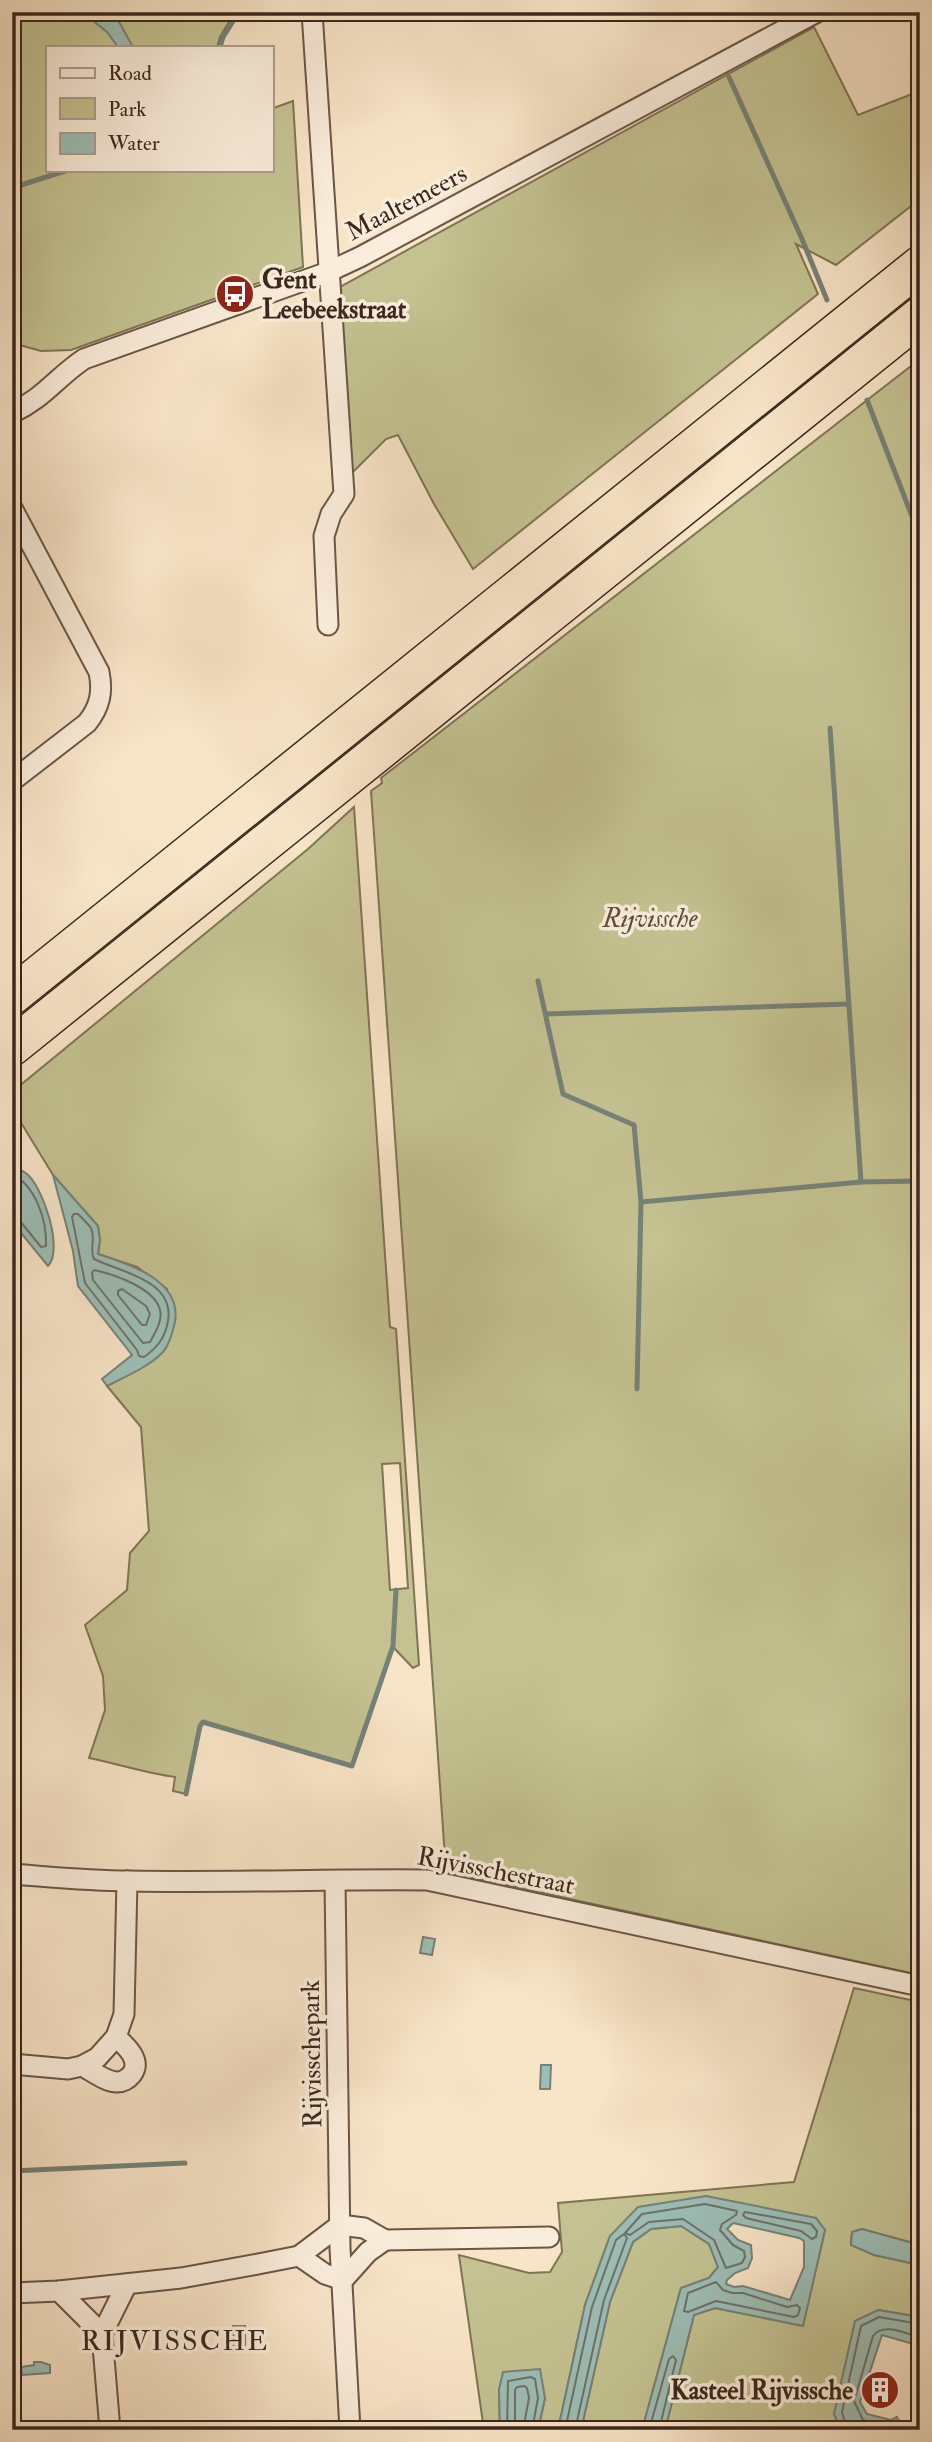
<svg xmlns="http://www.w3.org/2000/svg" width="932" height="2442" font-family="'IM FELL Double Pica',serif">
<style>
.green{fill:#c4c291;stroke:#807456;stroke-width:2;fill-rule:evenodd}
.water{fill:#9dbeb6;stroke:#768278;stroke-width:2;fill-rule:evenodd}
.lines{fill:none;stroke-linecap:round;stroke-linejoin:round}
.shore{stroke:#6c7269;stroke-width:2}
.stream{stroke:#768278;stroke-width:5}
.minor-casing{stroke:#6a5647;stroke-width:23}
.motorway-casing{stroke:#3b271c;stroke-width:40}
.minor{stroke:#faeddb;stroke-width:19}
.motorway{stroke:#f8e4c7;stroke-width:37}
.labels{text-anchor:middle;stroke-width:7;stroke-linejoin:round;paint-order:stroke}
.street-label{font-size:26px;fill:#3b271c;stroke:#faeddb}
.poi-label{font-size:26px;font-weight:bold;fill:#3b271c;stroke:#faeddb;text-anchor:start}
.park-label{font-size:26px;font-style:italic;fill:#5d4e39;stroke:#faeddb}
.neighbourhood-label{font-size:28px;letter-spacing:2px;fill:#3b271c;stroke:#faeddb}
</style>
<rect width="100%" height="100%" fill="#f8e4c7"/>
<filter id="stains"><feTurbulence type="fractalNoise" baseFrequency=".00286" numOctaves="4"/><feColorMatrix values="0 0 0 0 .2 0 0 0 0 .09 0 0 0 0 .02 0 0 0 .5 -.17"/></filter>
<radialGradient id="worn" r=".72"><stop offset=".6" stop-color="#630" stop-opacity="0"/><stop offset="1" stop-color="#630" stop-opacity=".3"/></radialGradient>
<g class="green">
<polygon points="12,12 235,12 220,37 217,47 47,47 47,170 271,170 271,109 293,101 303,267 71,350 41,351 12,343"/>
<polygon points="814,27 858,115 920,91 920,199 836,265 796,244 818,294 473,569 434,504 398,435 386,439 348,477 338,288"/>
<polygon points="920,359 920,1975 446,1872 371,791 382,783 381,778"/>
<path d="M354 807 390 1327 396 1329 419 1665 413 1668 393 1647 352 1766 204 1722 200 1726 186 1794 173 1791 175 1777C146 1773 118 1764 89 1758L105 1710 103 1676 85 1625 127 1590 130 1553 149 1531 141 1427 107 1386 141 1368 167 1289 137 1267 98 1254 100 1240 98 1226 53 1175 12 1108V1092L308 849ZM400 1463 408 1588 390 1590 382 1464Z"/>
<polygon points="854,1988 920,2002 920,2245 862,2229 852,2232 851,2244 874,2255 920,2265 920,2317 878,2310 834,2414 841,2430 665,2430 694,2315 715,2308 803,2325 825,2230 706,2196 610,2236 585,2305 558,2430 538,2430 545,2398 499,2389 500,2430 484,2430 459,2255 529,2273 550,2272 562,2252 558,2203 794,2182"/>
<polygon points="681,2226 709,2244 718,2267 709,2278 681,2288 642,2430 581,2430 610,2302 633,2242 651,2229"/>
</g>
<g class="water">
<path d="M82 12C121 12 114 15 133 47H118L107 32Z"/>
<path d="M12 1166C17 1168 23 1171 27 1174 43 1187 64 1250 48 1266L12 1222Z"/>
<path d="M53 1175 98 1226 100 1240 98 1254C129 1264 182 1280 175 1322 173 1331 169 1345 163 1352 149 1367 124 1377 107 1386L102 1379 132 1355 78 1286 73 1251Z"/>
<polygon points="423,1937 435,1939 432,1955 420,1953"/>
<polygon points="541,2065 551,2065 550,2089 540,2089"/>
<path d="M706 2196 816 2218 825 2230 803 2326 715 2308 694 2315 665 2430H642L681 2288 709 2278 718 2267 709 2244 681 2226 651 2229 633 2242 610 2302 581 2430H558L585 2305 610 2236 638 2207ZM733 2223 799 2238 804 2241V2267L790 2300 743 2286 734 2287 726 2284 727 2280 735 2273 748 2268 752 2258 751 2245 738 2240 727 2229Z"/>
<polygon points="862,2229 920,2245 920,2265 874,2255 851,2245 852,2232"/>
<polygon points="878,2310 920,2317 920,2346 882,2335 860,2402 867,2414 891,2420 897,2417 898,2420 907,2423 920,2422 920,2430 841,2430 834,2414 855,2321"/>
<polygon points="233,2326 245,2326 245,2347 233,2348"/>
<polygon points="34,2362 41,2362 50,2365 50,2373 22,2375 21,2367 34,2365"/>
<polygon points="540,2369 545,2398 538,2430 500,2430 499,2389 503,2372"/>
</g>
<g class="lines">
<g class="shore">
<path d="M12 1174C36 1186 47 1221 46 1246L41 1247 20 1221 12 1219"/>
<path d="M74 1214H78C82 1218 88 1224 91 1228 96 1239 89 1249 94 1259 120 1272 175 1280 168 1321 165 1338 157 1348 144 1357L139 1356 137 1350 85 1283 72 1217Z"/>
<path d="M94 1270C113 1274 155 1288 160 1310 163 1320 155 1333 150 1342L143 1343 93 1280 92 1273Z"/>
<polygon points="122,1289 146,1306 150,1314 146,1325 142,1325 118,1295 118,1291"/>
<polygon points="705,2204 737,2211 736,2215 722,2224 720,2230 733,2245 744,2251 745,2257 742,2263 726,2268 714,2240 683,2219 649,2222 630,2235 625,2233 642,2214"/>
<polygon points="745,2212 811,2224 817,2231 816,2237 812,2239 801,2231 746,2218 743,2215"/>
<polygon points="716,2282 723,2290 732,2293 743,2293 787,2307 797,2305 800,2308 798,2315 794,2317 716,2301 688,2312 684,2311 688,2293"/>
<polyline points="507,2430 508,2381 531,2377 535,2379 538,2398 532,2430"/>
<polyline points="515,2430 515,2390 517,2387 524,2386 527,2388 529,2398 523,2430"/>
<polyline points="565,2430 592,2307 616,2240 624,2234 627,2238 604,2300 575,2430"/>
<polyline points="649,2430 669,2359 673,2356 676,2360 659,2430"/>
<polyline points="847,2430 842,2412 861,2326 879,2317 920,2324"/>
<path d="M904 2430 863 2420 854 2401 873 2336C883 2322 905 2333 920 2338"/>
</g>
<g class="stream">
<polyline points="220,47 223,37 239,12"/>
<polyline points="729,77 802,239 827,300"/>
<polyline points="12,188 68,170"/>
<polyline points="867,400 920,537"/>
<polyline points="830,728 861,1182"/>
<polyline points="538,981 563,1094 634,1125 641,1202 861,1182 920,1181"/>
<polyline points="546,1014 849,1004"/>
<polyline points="637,1389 641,1202"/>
<polyline points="186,1794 200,1726 203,1722 352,1766 393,1646 396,1590"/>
<polyline points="12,2171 185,2163"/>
</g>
<defs>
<g id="minor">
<polyline points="312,12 344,494 331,514 324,536 328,625"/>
<path d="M12 413C44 398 57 377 84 359L328 272 360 257 817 12"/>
<path d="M12 508 99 672C103 692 100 707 87 723L12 781"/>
<path d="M12 1874C51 1877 90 1881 129 1881 228 1883 328 1879 427 1880L920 1986"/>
<polyline points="335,1881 340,2248 350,2430"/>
<polyline points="12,2064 68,2069 82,2066 97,2058 116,2037 124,2014 127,1881"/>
<path d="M82 2066C92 2071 106 2082 117 2082 123 2082 128 2079 132 2074 142 2060 126 2046 116 2037"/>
<polyline points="299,2256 325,2274 343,2280 368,2252 385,2240"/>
<polyline points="59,2291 102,2334"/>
<polyline points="12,2293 59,2291 181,2278 258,2264 299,2256 340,2225 364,2228 385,2240 549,2237"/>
<polyline points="110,2430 102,2334 127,2284"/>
</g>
<g id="motorway">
<polyline points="12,996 920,265"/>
<polyline points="12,1047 920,316"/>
</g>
</defs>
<use href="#minor" class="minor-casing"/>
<use href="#motorway" class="motorway-casing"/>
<use href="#minor" class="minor"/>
<use href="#motorway" class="motorway"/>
</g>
<defs>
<symbol id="bus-disc" viewBox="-11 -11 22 22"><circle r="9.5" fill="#8f2418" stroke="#faeddb"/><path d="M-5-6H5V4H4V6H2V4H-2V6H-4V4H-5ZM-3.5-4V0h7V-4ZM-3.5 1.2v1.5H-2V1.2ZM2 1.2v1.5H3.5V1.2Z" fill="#fff"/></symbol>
<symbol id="building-disc" viewBox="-11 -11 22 22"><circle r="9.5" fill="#8f2418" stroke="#faeddb"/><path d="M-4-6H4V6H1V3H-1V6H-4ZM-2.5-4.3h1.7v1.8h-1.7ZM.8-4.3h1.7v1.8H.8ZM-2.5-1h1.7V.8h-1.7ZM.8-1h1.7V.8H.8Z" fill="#fff"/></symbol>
</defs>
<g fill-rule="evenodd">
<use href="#bus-disc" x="213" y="272" width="44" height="44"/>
<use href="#building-disc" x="858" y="2368" width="44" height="44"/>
</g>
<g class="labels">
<g class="street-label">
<text transform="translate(406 202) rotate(-28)" y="9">Maaltemeers</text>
<text transform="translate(496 1870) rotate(11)" y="9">Rijvisschestraat</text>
<text transform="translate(311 2054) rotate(-91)" y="9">Rijvisschepark</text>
</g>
<g class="poi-label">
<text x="262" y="288">Gent<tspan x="262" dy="30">Leebeekstraat</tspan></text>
<text x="853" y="2399" text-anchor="end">Kasteel Rijvissche</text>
</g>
<g class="park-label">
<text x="650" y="927">Rijvissche</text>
</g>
<g class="neighbourhood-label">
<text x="175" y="2350">RIJVISSCHE</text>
</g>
</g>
<rect width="932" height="2442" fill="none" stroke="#f8e4c7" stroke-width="42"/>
<rect x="14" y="14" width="904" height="2414" fill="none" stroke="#3b271c" stroke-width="3.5"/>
<rect x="21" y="21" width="890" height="2400" fill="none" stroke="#3b271c" stroke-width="2"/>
<rect x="46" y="46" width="228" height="126" fill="#faeddb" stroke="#ae9e8f" stroke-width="2"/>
<rect x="60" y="68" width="35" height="10" fill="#faeddb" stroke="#ae9e8f" stroke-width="2"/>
<text x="108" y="80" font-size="21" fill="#3b271c">Road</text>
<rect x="60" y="98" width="35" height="21" fill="#c4c291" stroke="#ae9e8f" stroke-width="2"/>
<text x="108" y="116" font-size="21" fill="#3b271c">Park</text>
<rect x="60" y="133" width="35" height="21" fill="#9dbeb6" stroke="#ae9e8f" stroke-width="2"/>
<text x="108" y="150" font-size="21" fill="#3b271c">Water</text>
<rect width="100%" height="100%" filter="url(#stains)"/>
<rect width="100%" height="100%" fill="url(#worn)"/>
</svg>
